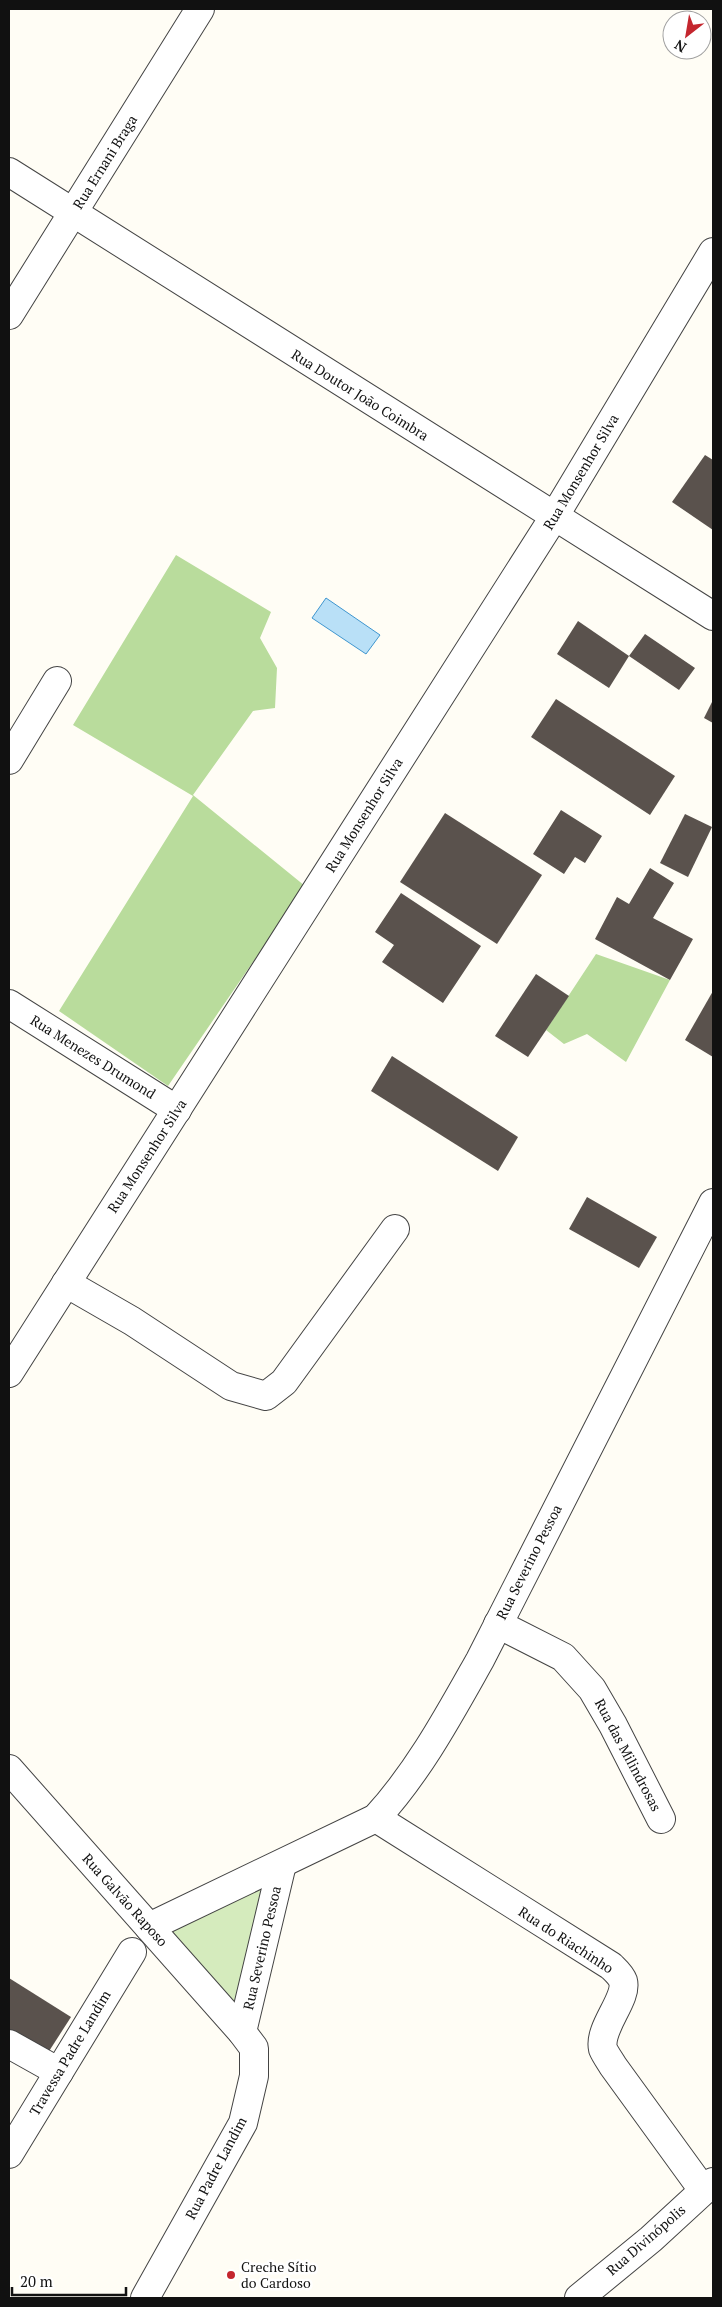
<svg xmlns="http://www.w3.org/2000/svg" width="722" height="2307" font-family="'PT Serif',serif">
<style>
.green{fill:#d5ebbd}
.forest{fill:#b9dc9c}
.water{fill:#b9e0f7;stroke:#3f96cf}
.building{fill:#5a524d}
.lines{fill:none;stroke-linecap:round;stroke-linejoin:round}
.minor-casing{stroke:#444;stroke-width:30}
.minor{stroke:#fff;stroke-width:28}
.poi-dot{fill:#c4262e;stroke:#fff;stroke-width:2}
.labels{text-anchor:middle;stroke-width:5;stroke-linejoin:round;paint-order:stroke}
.street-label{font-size:14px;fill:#111;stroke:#fff}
.poi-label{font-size:14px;fill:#111;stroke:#fff;text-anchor:start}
</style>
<rect width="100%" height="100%" fill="#fffdf5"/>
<polygon class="green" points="268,1884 233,2007 164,1931"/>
<g class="forest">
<polygon points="176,555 271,612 260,638 277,668 275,708 253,711 193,795 305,886 168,1086 59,1011 193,796 73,725"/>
<polygon points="596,954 670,980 626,1062 587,1034 564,1044 546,1030"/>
</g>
<polygon class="water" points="326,598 380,635 366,654 312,618"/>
<g class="building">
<polygon points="705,455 713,460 713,530 672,502"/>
<polygon points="578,621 629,656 609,688 557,654"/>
<polygon points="645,634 695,668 679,690 629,656"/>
<polygon points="556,699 675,776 650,815 531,737"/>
<polygon points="713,700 713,723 704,718"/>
<polygon points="561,810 602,836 585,863 575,857 564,874 533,854"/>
<polygon points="445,813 542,875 497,944 400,882"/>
<polygon points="685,814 712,827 688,877 660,863"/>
<polygon points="650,868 674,883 653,918 693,939 670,980 595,939 617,897 629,904"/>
<polygon points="401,893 481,946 443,1003 382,962 394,945 375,932"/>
<polygon points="536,974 569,996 528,1057 495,1036"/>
<polygon points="713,991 713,1057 685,1040"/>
<polygon points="392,1056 518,1137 498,1171 371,1091"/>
<polygon points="587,1197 657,1237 639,1268 569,1229"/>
<polygon points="9,1978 71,2017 44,2059 9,2037"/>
</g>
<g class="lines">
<defs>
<g id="minor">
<polyline points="9,172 713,616"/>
<polyline points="9,315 200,9"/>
<polyline points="9,760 57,681"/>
<polyline points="9,1004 177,1110"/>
<polyline points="66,1283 132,1321 231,1386 266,1396 284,1382 395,1229"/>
<polyline points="9,1373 554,517 713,252"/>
<polyline points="498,1624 563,1657 592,1689 613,1725 661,1819"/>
<polyline points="9,1769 242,2032 254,2048 254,2076 243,2123 145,2298"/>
<path d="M376 1818 611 1966C615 1970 621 1975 623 1981 628 1999 598 2028 603 2049 605 2054 610 2061 613 2066L703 2190"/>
<path d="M149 1927 376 1818C419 1771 449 1715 480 1660L713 1203"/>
<polyline points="242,2032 282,1864"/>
<polyline points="9,2044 59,2072"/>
<polyline points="9,2154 132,1952"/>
<polyline points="579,2298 651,2239 713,2182"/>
</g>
</defs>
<use href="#minor" class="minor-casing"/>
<use href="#minor" class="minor"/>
</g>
<circle class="poi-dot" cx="231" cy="2275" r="5"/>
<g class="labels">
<g class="street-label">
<text transform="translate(105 162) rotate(-58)" y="5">Rua Ernani Braga</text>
<text transform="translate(360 395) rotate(32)" y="5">Rua Doutor João Coimbra</text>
<text transform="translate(581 472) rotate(-59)" y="5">Rua Monsenhor Silva</text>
<text transform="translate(364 815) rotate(-58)" y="5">Rua Monsenhor Silva</text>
<text transform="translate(93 1057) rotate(32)" y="5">Rua Menezes Drumond</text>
<text transform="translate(147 1156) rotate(-57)" y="5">Rua Monsenhor Silva</text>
<text transform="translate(529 1562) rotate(-63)" y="5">Rua Severino Pessoa</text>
<text transform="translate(628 1755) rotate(62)" y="5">Rua das Milindrosas</text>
<text transform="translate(125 1900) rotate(48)" y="5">Rua Galvão Raposo</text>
<text transform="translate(566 1940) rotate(33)" y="5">Rua do Riachinho</text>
<text transform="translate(262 1948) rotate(-77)" y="5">Rua Severino Pessoa</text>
<text transform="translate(70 2053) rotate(-59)" y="5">Travessa Padre Landim</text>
<text transform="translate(216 2168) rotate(-62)" y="5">Rua Padre Landim</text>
<text transform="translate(646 2240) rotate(-41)" y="5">Rua Divinópolis</text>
</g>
<g class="poi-label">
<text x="241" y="2272">Creche Sítio<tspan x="241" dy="16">do Cardoso</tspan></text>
</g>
</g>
<rect width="722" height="2307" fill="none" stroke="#111111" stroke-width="20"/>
<g transform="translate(687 35) rotate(211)"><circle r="24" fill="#ffffff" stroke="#a0a0a0"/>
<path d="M0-4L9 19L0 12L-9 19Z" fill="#c4262e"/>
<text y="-8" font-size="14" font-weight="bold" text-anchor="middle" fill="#111111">N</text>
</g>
<path d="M12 2287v8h114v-8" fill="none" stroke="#111111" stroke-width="2.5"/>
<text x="20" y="2287" font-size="15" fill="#111111" stroke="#ffffff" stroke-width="4" paint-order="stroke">20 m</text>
</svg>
